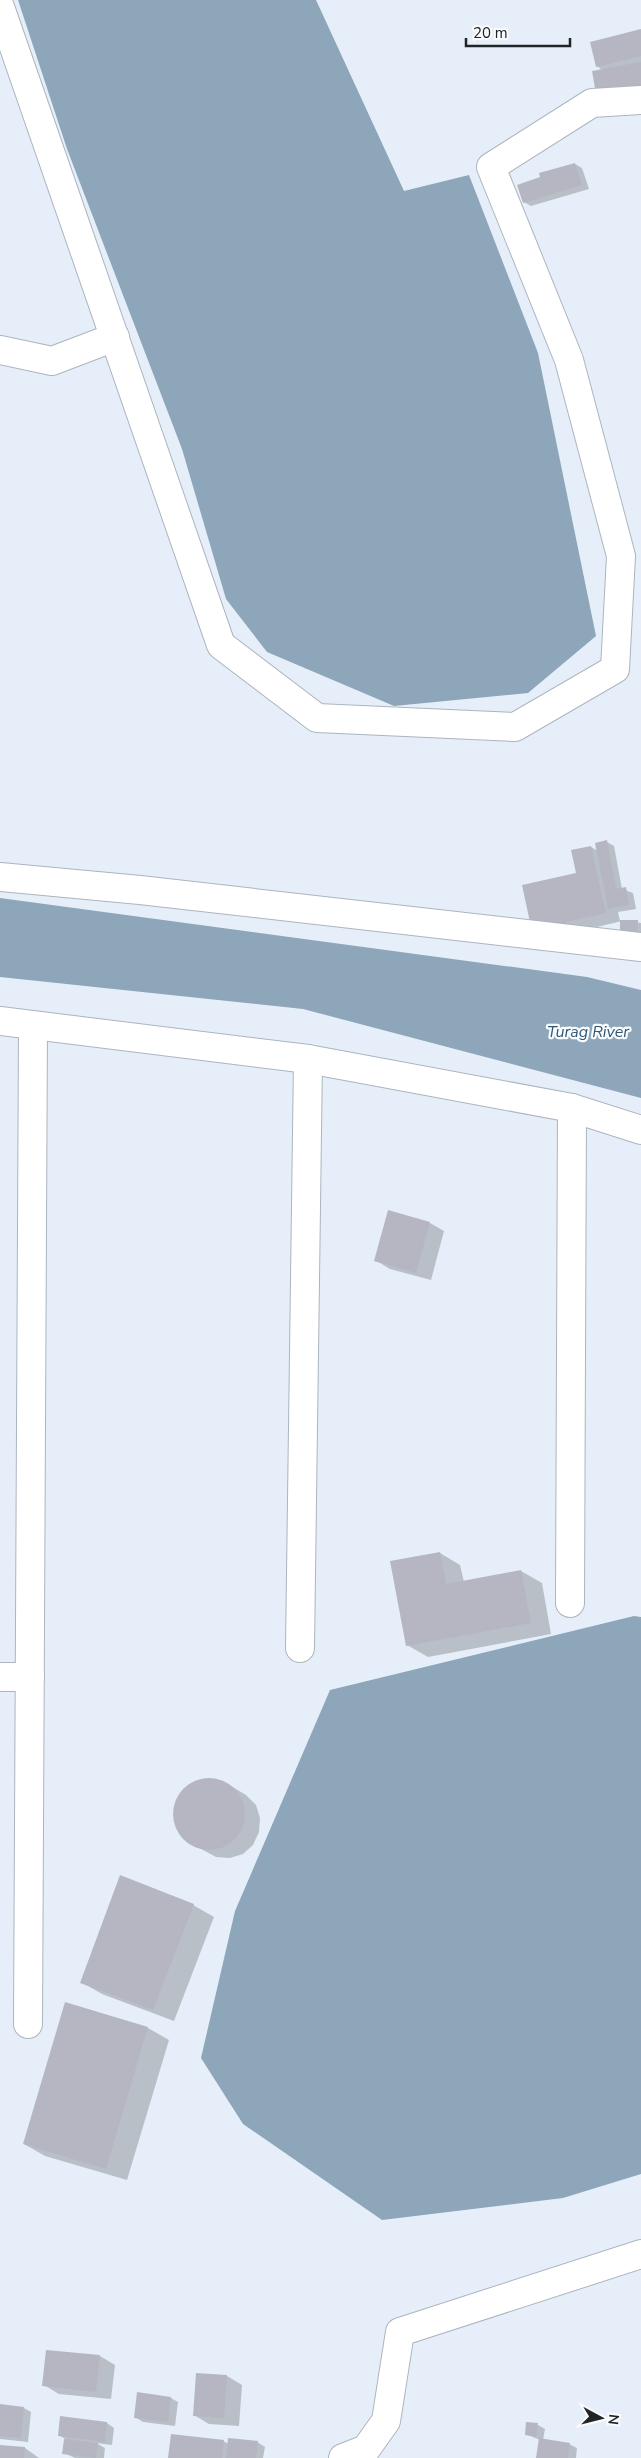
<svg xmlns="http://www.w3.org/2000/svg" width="641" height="2458" font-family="'Nunito Sans',sans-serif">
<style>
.water{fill:#8da6ba}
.shadow{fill:#0003}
.building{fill:#b6b6c2}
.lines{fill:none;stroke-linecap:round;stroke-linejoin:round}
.minor-casing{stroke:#acb5be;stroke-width:30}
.minor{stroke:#fff;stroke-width:28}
.labels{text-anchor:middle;stroke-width:4.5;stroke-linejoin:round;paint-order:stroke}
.water-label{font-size:16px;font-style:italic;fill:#2e5878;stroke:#fafbfd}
</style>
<rect width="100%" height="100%" fill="#e6eff9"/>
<g class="water">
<polygon points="18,0 316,0 404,191 469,175 538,353 596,636 528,693 394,706 267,652 226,599 182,449 67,149"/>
<polygon points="0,898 587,977 641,990 641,1098 303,1009 0,977"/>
<polygon points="634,1616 641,1617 641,2174 563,2198 382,2220 243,2124 201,2058 235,1911 330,1690"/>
</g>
<g class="shadow">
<polygon points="641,30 641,103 597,66"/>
<polygon points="575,164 582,168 589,189 531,206 524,202"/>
<polygon points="607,842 614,846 622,889 633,893 636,909 618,912 620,921 641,923 641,942 622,921 580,931 551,949 578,874 591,847 598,851"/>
<polygon points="430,1223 444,1231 431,1280 390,1269 375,1260"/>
<polygon points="440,1553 460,1565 464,1582 521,1571 542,1583 551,1634 428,1657 407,1645"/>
<polygon points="205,1779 218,1780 231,1786 246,1795 256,1805 260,1818 259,1832 253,1845 243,1854 230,1858 216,1857 188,1842 179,1832 175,1819 176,1805 182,1793 192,1784"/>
<polygon points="193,1905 214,1917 174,2021 102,1994 81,1982"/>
<polygon points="66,2004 148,2028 169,2040 127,2180 45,2156 24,2144"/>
<polygon points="100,2356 115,2365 111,2399 59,2394 44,2385"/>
<polygon points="227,2376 242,2385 239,2426 209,2424 194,2415"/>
<polygon points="171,2398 178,2402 175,2426 143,2422 135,2417"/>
<polygon points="0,2405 24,2408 31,2412 28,2442 0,2439"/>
<polygon points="61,2418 107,2423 114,2428 112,2445 96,2443 105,2448 104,2458 75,2458 64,2453 65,2439 59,2435"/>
<polygon points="538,2425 545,2429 543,2440 569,2444 577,2448 576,2458 538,2458 540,2440 526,2434"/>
<polygon points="223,2441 229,2444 257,2442 265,2447 263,2458 170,2458"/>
<polygon points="0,2446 25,2448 39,2458 0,2458"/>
</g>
<g class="building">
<polygon points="641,29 641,56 596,67 590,42"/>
<polygon points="641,62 641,92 597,100 592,71"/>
<polygon points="575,163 582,185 523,203 517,185 540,177 539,173"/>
<polygon points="607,840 616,889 626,887 629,905 608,909 595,843"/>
<polygon points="591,846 606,913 566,922 568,934 534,941 522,885 576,873 571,850"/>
<polygon points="620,920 638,920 637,938 620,938"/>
<polygon points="388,1210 430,1222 416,1273 374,1261"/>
<polygon points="440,1552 446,1584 521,1570 531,1623 406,1646 390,1561"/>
<circle cx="209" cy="1814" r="36"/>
<polygon points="120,1875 194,1904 153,2010 80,1983"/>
<polygon points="65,2002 148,2027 106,2169 23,2144"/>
<polygon points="46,2350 100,2355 96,2392 42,2386"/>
<polygon points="196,2373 227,2375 224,2418 193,2416"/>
<polygon points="137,2392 171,2397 168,2422 134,2418"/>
<polygon points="0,2404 24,2407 21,2438 0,2436"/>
<polygon points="60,2416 107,2422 105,2442 58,2436"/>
<polygon points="526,2422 538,2423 536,2437 525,2435"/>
<polygon points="171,2434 224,2440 222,2458 168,2458"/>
<polygon points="228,2438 258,2441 256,2458 226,2458"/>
<polygon points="539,2438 570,2443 568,2458 536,2458"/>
<polygon points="64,2439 98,2443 96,2458 62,2454"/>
<polygon points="0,2445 25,2447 24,2458 0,2458"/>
</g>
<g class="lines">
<defs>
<g id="minor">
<polyline points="0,7 221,645 317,718 515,727 615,669 621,556 569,360 491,167 592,103 641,100"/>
<polyline points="0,350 52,361 115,337"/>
<polyline points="0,877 140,890 641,947"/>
<polyline points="0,1021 308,1059 572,1108 641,1130"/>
<polyline points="570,1603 572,1108"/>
<polyline points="300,1648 308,1059"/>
<polyline points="0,1677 30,1677"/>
<polyline points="28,2024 33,1027"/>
<polyline points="343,2458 366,2449 386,2421 400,2332 641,2254"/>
</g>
</defs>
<use href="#minor" class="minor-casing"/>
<use href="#minor" class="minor"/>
</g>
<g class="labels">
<g class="water-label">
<text x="588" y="1037">Turag River</text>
</g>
</g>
<g transform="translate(601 2418) rotate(97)" stroke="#fafbfd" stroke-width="4" paint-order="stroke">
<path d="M0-4L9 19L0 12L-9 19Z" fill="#202327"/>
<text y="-8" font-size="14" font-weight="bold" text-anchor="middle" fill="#202327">N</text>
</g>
<path d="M466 38v8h104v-8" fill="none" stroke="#202327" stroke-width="2.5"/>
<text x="473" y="38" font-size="15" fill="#202327" stroke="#fafbfd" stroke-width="4" paint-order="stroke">20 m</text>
</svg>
